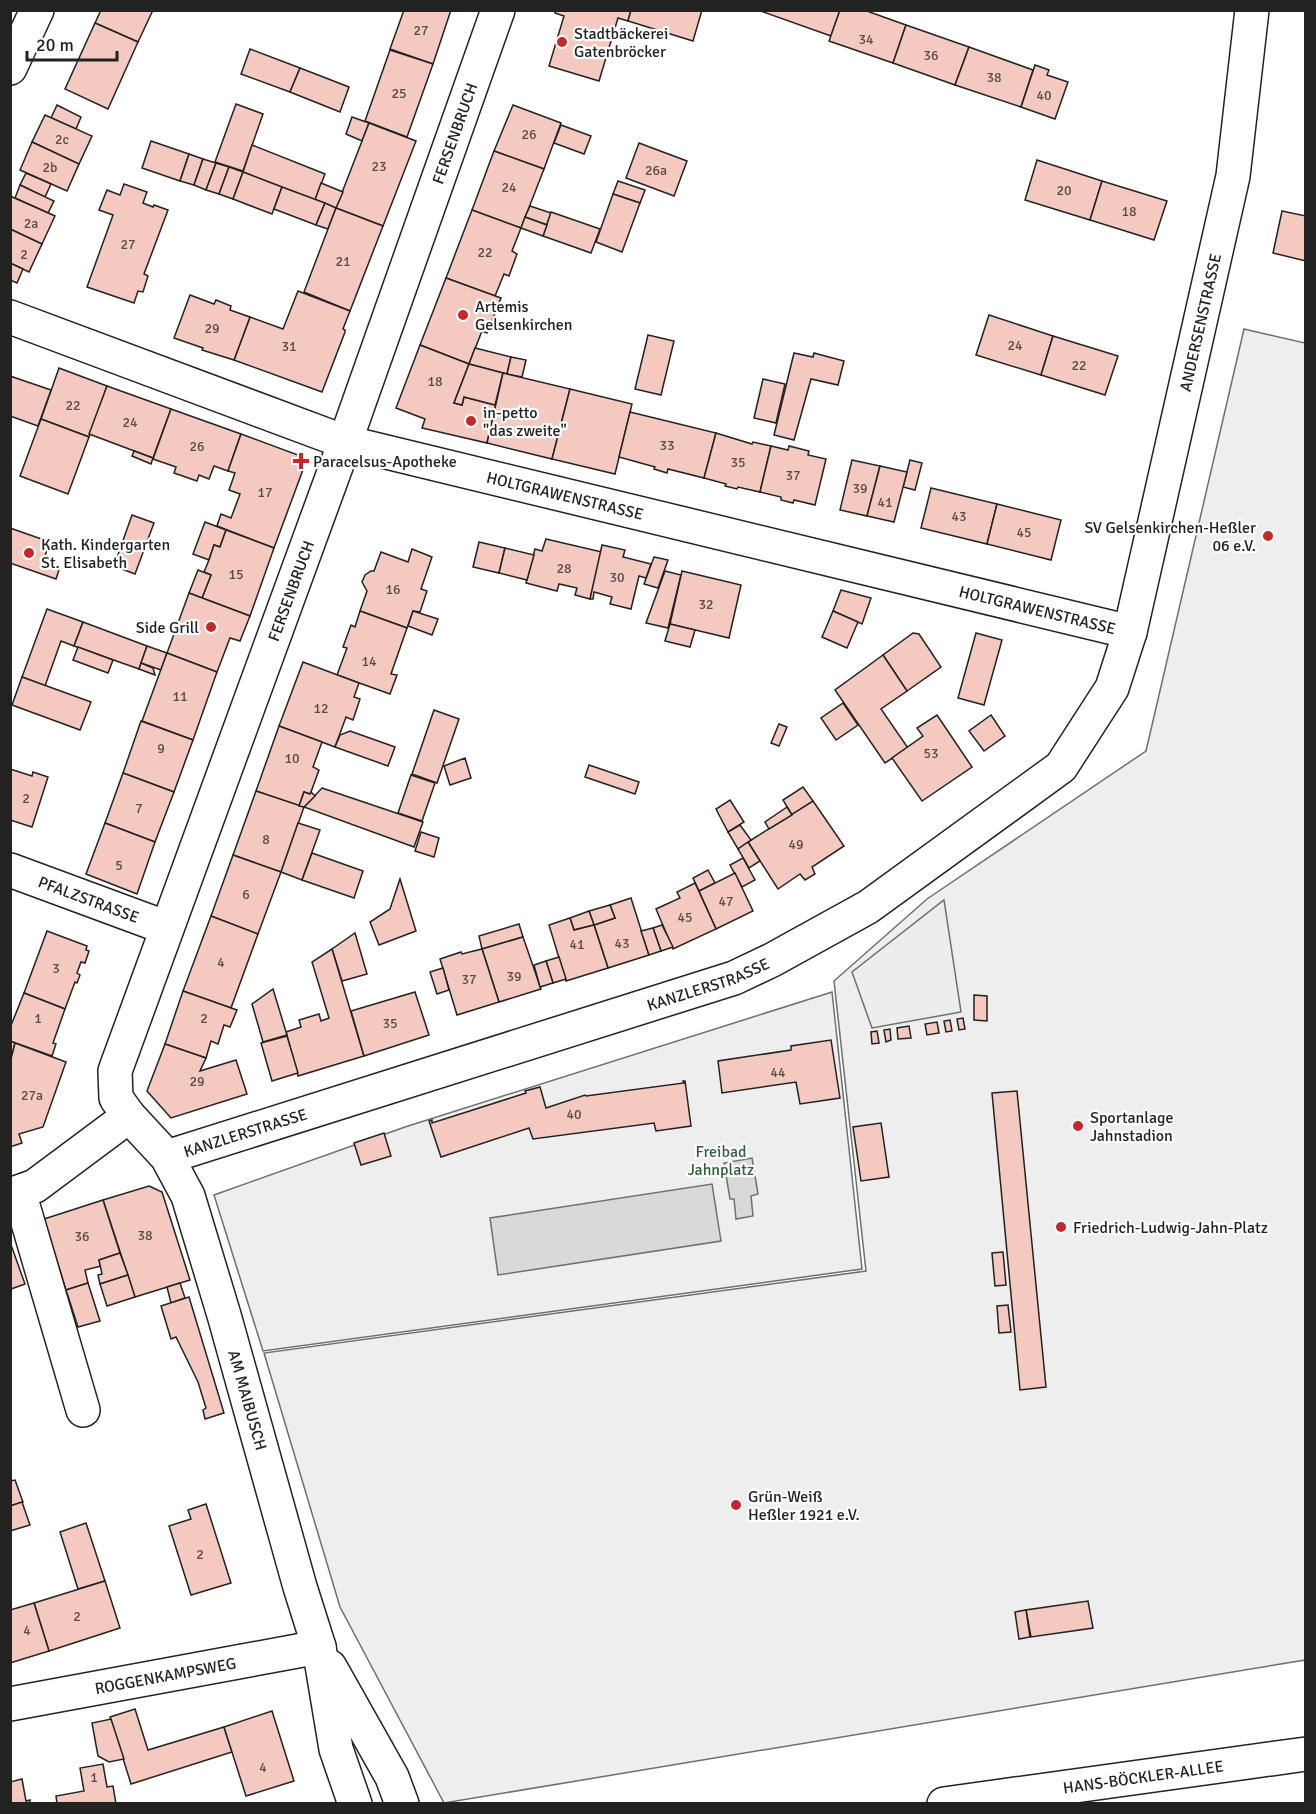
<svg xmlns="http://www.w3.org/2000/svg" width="1316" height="1814" font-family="Signika,sans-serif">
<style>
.green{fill:#eee;stroke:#6f6f6f;stroke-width:1.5}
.parking{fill:#ededed;stroke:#6f6f6f;stroke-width:1.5}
.water{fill:#d9d9d9;stroke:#6f6f6f;stroke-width:1.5}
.building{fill:#f3c9c0;stroke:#222;stroke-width:1.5}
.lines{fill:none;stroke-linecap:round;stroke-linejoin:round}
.minor-casing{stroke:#222;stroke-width:36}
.minor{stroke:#fff;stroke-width:33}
.poi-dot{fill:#c62828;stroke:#fff;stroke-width:2}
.labels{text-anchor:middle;stroke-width:4.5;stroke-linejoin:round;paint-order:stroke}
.number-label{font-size:14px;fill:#564c4a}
.poi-label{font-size:16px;fill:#222;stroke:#fff;text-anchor:start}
.street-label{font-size:16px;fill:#222;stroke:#fff}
.park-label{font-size:16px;fill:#2f5e38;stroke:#fff}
</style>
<rect width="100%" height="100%" fill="#fff"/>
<g class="green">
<polygon points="1244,329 1305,343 1305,1660 444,1803 340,1607 264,1353 866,1271 834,981 927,899 1146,751"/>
<polygon points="832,992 862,1269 263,1351 214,1195 405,1127"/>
</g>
<polygon class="parking" points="944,900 961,1012 872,1028 852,972"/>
<g class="water">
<polygon points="752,1158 758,1194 751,1196 753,1216 736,1219 734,1199 730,1199 724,1163"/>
<polygon points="712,1184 721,1241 498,1275 490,1218"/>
</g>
<g class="building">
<polygon points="101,10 153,10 138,42 95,23"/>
<polygon points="404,10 451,10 433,64 390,49"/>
<polygon points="556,10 631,10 628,21 618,18 599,81 549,66 564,16 555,13"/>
<polygon points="631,10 702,10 693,41 628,21"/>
<polygon points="758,10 840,10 831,36"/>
<polygon points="840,10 864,10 906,25 893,63 829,41"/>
<polygon points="95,23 138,42 108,109 65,89"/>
<polygon points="906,25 969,47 955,85 893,63"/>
<polygon points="969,47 1033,70 1021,107 955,85"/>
<polygon points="250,49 300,68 290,92 241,74"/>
<polygon points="390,50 433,64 407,137 365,121"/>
<polygon points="1035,65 1049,70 1047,75 1068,82 1055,119 1021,107"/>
<polygon points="300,68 349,87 340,112 290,92"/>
<polygon points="236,104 263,114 243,171 215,162"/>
<polygon points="57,105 81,117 76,129 51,118"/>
<polygon points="513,105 561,123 544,169 494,151"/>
<polygon points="45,115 92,136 79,164 32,142"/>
<polygon points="352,117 369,123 362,141 346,134"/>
<polygon points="369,123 416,141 383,226 336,208"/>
<polygon points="561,125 591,136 584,154 554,143"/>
<polygon points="151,141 189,154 180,181 142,168"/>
<polygon points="32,142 79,164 67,191 20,170"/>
<polygon points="639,143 687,161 674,196 626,178"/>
<polygon points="252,145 325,174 315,200 243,172"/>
<polygon points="494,151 544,169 521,228 472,210"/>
<polygon points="189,154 203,159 194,185 180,181"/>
<polygon points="203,159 216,163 206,190 194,185"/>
<polygon points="1037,160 1102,181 1090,220 1025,200"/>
<polygon points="216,163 229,167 219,194 206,190"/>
<polygon points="229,167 243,172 233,199 219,194"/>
<polygon points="243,172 282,187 272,214 233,199"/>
<polygon points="26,173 51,184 45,197 20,185"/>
<polygon points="618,181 645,190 640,203 613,194"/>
<polygon points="1102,181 1167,201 1154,240 1090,220"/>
<polygon points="321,183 343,192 336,208 315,200"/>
<polygon points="124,184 147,192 143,203 153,207 154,205 168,210 144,274 148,276 143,292 138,291 134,303 87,287 113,215 99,210 107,190 120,195"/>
<polygon points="20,185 54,201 48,213 15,198"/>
<polygon points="282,187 325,203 316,225 274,209"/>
<polygon points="613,194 640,203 622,252 596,242"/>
<polygon points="10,196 55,216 42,244 10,229"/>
<polygon points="325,203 336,208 328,229 316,225"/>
<polygon points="530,206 551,213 547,225 525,217"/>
<polygon points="336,208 383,226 350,311 304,292"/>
<polygon points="472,210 521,228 512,251 517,254 509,276 504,274 495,296 446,278"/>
<polygon points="1282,211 1306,216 1306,261 1273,253"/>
<polygon points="551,212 600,229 591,253 543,236"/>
<polygon points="525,217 547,225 543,236 521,228"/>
<polygon points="10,229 42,244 29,272 10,263"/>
<polygon points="10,263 23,269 17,283 10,280"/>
<polygon points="446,278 501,298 487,333 482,331 469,364 420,345"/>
<polygon points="298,291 350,311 343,329 345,330 345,332 322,392 234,360 250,317 283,329"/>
<polygon points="190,295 214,304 216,300 231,306 230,310 250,317 234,360 202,350 203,348 174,338"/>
<polygon points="989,315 1053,336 1041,375 976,355"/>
<polygon points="648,335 674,341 661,395 635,389"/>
<polygon points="1053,336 1118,356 1105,395 1041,375"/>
<polygon points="420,345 469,364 454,403 462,405 464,397 496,405 487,443 422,428 425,419 396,408"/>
<polygon points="475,348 511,357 507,374 469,364"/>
<polygon points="794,353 813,357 814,353 844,361 838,385 811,379 794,440 774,435"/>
<polygon points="511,357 526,360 522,377 507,374"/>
<polygon points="469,364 503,373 495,405 464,397 462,405 454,403"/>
<polygon points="59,368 107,386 89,437 41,419"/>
<polygon points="503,373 570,389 552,459 487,443"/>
<polygon points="10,376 51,390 38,426 10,416"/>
<polygon points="763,379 785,384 776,423 754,418"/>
<polygon points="107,386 171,409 153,458 89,434"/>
<polygon points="570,389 632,404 615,474 552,459"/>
<polygon points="171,409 241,434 228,471 214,466 209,479 199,475 197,481 174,473 176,467 153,459"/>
<polygon points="630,412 716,433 704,478 668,469 667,473 654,469 655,467 619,457"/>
<polygon points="41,419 89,437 68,494 20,476"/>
<polygon points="716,433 752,444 753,442 771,446 760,492 738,487 737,489 725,486 726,484 704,478"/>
<polygon points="241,434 298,455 304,467 274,548 217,526 221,514 231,518 240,494 229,490 235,473 228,471"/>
<polygon points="771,446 788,450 789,446 809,451 808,455 826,459 815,505 794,500 793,503 781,500 781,497 760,492"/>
<polygon points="134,451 153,458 151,464 132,456"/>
<polygon points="852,460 880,466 867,516 840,510"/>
<polygon points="910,460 922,463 915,490 903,487"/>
<polygon points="880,466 907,472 894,522 867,516"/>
<polygon points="931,488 997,504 987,544 921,528"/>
<polygon points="997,504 1061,520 1051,560 987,544"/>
<polygon points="132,515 154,523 135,574 114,566"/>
<polygon points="205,522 226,530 220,547 214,545 209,560 193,554"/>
<polygon points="10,528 50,542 42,564 59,570 56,579 10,563"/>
<polygon points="226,530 274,548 250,616 202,598 211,575 204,572 209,560 214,545 220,547"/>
<polygon points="546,539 602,552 590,599 575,595 577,588 559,584 557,591 526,583 535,549 542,551"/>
<polygon points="479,542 505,548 499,573 473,567"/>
<polygon points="602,545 625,550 623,557 651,564 646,578 639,576 631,609 610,604 612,597 594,592 593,599 590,599"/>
<polygon points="505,548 534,555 527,580 499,573"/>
<polygon points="412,549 432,557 421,589 427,591 420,612 413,611 407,628 360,611 367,591 362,582 365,575 371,571 374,571 381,552 408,562"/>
<polygon points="654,557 668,560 658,588 644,584"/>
<polygon points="198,570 211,575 202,598 189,593"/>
<polygon points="665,571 681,575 668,628 646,623"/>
<polygon points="682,571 741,585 729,638 670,624"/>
<polygon points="841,590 871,598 862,624 833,611"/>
<polygon points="189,593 250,616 240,641 230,638 217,672 167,653"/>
<polygon points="47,609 83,622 74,646 61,641 45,686 22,677"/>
<polygon points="360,611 407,628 391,674 397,675 390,694 337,675 347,648 343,647 351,625 355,627"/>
<polygon points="413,611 438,619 432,635 408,626"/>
<polygon points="833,611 858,622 847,648 822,637"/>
<polygon points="83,622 147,646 139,669 74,646"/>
<polygon points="670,624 695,630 690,647 665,641"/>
<polygon points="913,633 919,634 941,667 907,691 883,655"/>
<polygon points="976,633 1002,640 984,705 958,698"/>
<polygon points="147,646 167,653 161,670 141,663"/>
<polygon points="78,647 113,660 108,673 73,660"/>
<polygon points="167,653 217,672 193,740 142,721"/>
<polygon points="883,655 907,691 881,709 908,748 885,763 835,690"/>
<polygon points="303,662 359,683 354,697 360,699 353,720 346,717 335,747 279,726"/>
<polygon points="141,663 153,668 155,675 139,669"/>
<polygon points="22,677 91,702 80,730 12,705"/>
<polygon points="843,703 858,725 836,740 821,718"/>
<polygon points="434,710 459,719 437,783 412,774"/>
<polygon points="937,715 972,767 922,801 892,758 923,736 917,728"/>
<polygon points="991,715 1005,736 984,751 969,731"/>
<polygon points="141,721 193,740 174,792 123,773"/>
<polygon points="779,724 787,727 779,746 771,743"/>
<polygon points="279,726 322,742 313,767 319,770 311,792 310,794 304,792 299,806 256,791"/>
<polygon points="350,731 395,747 388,766 335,747 340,735"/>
<polygon points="465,758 471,778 450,785 444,766"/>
<polygon points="589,765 639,782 635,794 585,777"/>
<polygon points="10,769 32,776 33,772 48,777 32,827 10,820"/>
<polygon points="123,773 174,792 155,842 105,823"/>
<polygon points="411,775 435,783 422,821 398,813"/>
<polygon points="803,787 813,801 792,815 783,800"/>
<polygon points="322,788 423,822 414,847 304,807"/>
<polygon points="256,791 304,807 281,872 233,855"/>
<polygon points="304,792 310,794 311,792 315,796 304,807 299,806"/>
<polygon points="730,800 744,822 728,832 716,809"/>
<polygon points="813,801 844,846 812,867 815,874 805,880 800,874 778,889 748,842"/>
<polygon points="787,807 792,815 769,829 765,822"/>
<polygon points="105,823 155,842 137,894 86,874"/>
<polygon points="298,823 320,830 302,880 281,872"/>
<polygon points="740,825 751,840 738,849 728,832"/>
<polygon points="421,832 439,838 434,857 415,851"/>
<polygon points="748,842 760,861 749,868 738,849"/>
<polygon points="312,853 363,871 354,898 302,880"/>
<polygon points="233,855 281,872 258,934 211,916"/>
<polygon points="743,858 755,880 742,887 730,865"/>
<polygon points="708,870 715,883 699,891 693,878"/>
<polygon points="735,873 753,911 716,929 699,891"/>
<polygon points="400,879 416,931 379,945 370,922 390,909"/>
<polygon points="695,883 716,929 673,949 656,909 680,898 677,892"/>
<polygon points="631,898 649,955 608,968 594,925 615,918 610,905"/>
<polygon points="610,905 615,918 594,925 589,911"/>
<polygon points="589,911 594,925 574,930 570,918"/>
<polygon points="211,916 258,934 231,1008 183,991"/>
<polygon points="570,918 574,930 594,925 608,968 566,981 549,925"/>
<polygon points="519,924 523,937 482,949 479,936"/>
<polygon points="662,925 673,947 661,951 653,928"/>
<polygon points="653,928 661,951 649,955 641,931"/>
<polygon points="47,931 87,946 86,950 89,951 85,963 81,962 77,973 80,975 77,983 75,982 65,1009 24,993"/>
<polygon points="355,933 367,974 342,981 332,949"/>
<polygon points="523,937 541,989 499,1002 482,949"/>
<polygon points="332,949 364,1056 298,1076 286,1032 301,1027 299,1020 319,1014 321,1021 329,1018 312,962"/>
<polygon points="482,949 499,1002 457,1015 440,959 461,952 462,954"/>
<polygon points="559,957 566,979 553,983 546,961"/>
<polygon points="546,961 553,983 540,987 534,965"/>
<polygon points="443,968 449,990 437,994 430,972"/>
<polygon points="273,989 287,1035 263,1042 252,1004"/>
<polygon points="183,991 237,1010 230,1027 224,1025 218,1044 211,1041 206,1058 165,1044"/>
<polygon points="415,992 429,1035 364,1056 351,1011"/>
<polygon points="24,993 65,1009 53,1043 56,1044 52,1056 10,1041 10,1028"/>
<polygon points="974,995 987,996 987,1021 974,1020"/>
<polygon points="963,1018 965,1029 959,1030 957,1019"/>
<polygon points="950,1020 952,1031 946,1032 944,1021"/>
<polygon points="937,1022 939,1033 927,1035 925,1024"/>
<polygon points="909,1026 911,1038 898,1039 897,1028"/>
<polygon points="890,1029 891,1040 886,1042 884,1030"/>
<polygon points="877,1031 879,1043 872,1044 871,1032"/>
<polygon points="287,1036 298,1073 272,1081 261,1043"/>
<polygon points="831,1040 840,1098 800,1104 796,1082 722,1093 718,1061 791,1050 791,1046"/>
<polygon points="10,1041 15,1043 10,1063"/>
<polygon points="15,1043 66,1062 43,1127 19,1134 22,1143 10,1147 10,1063"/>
<polygon points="165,1044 206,1058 200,1071 236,1060 247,1094 171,1118 147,1091"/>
<polygon points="683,1081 685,1081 691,1126 656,1131 654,1123 533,1139 529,1128 441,1157 429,1121 432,1120 432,1123 526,1093 525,1091 540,1087 546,1108 585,1095 586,1096 684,1083"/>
<polygon points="1017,1091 1046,1387 1020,1390 992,1093"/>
<polygon points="881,1123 889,1177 861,1181 853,1127"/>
<polygon points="384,1133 391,1156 361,1165 354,1143"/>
<polygon points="149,1186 162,1192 190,1280 135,1297 103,1200"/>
<polygon points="103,1200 120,1253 99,1260 101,1266 85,1270 88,1283 66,1290 44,1219"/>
<polygon points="10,1242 25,1284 11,1289 10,1286"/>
<polygon points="1003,1252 1006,1285 995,1286 992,1253"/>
<polygon points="120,1253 128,1275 100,1284 98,1275 102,1274 99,1260"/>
<polygon points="128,1275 135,1297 107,1306 100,1284"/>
<polygon points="88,1283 100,1321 78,1327 66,1290"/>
<polygon points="180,1283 185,1298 171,1303 167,1287"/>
<polygon points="189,1297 224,1413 205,1419 203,1410 206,1408 198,1382 176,1337 171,1339 161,1306"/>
<polygon points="1008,1305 1011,1332 999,1333 997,1306"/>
<polygon points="15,1480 23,1502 10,1506 10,1481"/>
<polygon points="22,1502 30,1525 10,1531 10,1506"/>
<polygon points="206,1504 231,1583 191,1595 169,1526 191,1519 188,1510"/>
<polygon points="86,1523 105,1581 78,1589 60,1532"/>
<polygon points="105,1581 120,1628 49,1651 34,1603"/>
<polygon points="1088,1601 1093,1628 1031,1637 1026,1610"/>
<polygon points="34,1603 49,1651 10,1663 10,1610"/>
<polygon points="1026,1610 1030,1637 1019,1639 1015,1612"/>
<polygon points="135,1709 148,1750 224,1727 232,1752 131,1784 110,1717"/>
<polygon points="272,1711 294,1781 246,1796 224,1727"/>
<polygon points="111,1719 124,1759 109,1762 98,1756 92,1723"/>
<polygon points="103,1764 107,1787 113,1786 116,1804 57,1804 56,1796 84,1791 80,1768"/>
<polygon points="22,1779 26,1801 30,1800 30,1804 10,1804 10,1782"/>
</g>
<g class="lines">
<defs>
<g id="minor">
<polyline points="10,68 37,10"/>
<path id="s1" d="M10 317 345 442 1130 632"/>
<path id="s2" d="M10 870 167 928"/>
<path id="s3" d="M167 1157 734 978 772 960 868 907 1061 767 1112 688 1130 632 1233 176 1252 10"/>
<polyline points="19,1192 83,1410"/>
<polyline points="10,1195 35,1186 129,1116"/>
<polyline points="330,1667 392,1777 402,1804"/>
<path id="s4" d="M10 1704 319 1647"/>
<path id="s5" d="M355 1804 336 1749 319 1647 300 1587 224 1315 188 1196 167 1157 129 1116 116 1098 115 1071 345 442 498 10"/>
<path id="s6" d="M944 1804 1306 1754"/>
</g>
</defs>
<use href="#minor" class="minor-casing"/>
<use href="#minor" class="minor"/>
</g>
<g class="poi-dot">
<circle cx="562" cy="42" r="6"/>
<circle cx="463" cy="315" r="6"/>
<circle cx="471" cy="421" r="6"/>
<path d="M298 452h6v6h6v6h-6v6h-6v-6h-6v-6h6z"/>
<circle cx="1268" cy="536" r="6"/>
<circle cx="29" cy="553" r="6"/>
<circle cx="211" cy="627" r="6"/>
<circle cx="1078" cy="1126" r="6"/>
<circle cx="1061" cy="1227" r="6"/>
<circle cx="736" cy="1505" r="6"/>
</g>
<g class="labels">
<g class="number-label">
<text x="421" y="35">27</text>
<text x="866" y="44">34</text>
<text x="931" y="60">36</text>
<text x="994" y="82">38</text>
<text x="399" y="98">25</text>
<text x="1044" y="100">40</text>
<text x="529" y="139">26</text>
<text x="62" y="144">2c</text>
<text x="379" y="171">23</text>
<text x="50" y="172">2b</text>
<text x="656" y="175">26a</text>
<text x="509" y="192">24</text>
<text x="1064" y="195">20</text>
<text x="1129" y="216">18</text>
<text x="31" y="228">2a</text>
<text x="128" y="249">27</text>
<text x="485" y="257">22</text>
<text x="24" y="259">2</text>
<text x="343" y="266">21</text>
<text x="212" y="333">29</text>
<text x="1015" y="350">24</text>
<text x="289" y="351">31</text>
<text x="1079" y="370">22</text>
<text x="435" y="386">18</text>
<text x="73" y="410">22</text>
<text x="130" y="427">24</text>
<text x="667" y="450">33</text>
<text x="197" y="451">26</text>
<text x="738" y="467">35</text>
<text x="793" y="480">37</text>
<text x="860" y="493">39</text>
<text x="265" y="497">17</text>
<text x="885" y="507">41</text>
<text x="959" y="521">43</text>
<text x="1024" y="537">45</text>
<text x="564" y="573">28</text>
<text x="236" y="579">15</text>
<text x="617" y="582">30</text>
<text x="393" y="594">16</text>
<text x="706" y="609">32</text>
<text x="369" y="666">14</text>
<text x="180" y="701">11</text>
<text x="321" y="713">12</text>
<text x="161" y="753">9</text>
<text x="931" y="758">53</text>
<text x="292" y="763">10</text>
<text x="26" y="803">2</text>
<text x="139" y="813">7</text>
<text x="266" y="844">8</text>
<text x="796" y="849">49</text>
<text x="119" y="870">5</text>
<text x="246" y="899">6</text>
<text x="726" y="906">47</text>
<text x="685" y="922">45</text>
<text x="622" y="948">43</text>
<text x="577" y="949">41</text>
<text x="221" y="967">4</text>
<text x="56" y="973">3</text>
<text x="514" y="981">39</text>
<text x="469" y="984">37</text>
<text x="38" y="1023">1</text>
<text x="204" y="1023">2</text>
<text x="390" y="1028">35</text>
<text x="778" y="1077">44</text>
<text x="197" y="1086">29</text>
<text x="32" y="1100">27a</text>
<text x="574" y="1119">40</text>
<text x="145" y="1240">38</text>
<text x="82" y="1241">36</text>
<text x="200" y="1559">2</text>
<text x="77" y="1621">2</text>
<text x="27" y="1635">4</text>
<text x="263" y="1772">4</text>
<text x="94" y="1782">1</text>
</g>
<g class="poi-label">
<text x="574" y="39">Stadtbäckerei<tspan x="574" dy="18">Gatenbröcker</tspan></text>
<text x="475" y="312">Artemis<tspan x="475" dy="18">Gelsenkirchen</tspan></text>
<text x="483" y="418">in-petto<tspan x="483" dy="18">"das zweite"</tspan></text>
<text x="313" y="467">Paracelsus-Apotheke</text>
<text x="1256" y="533" text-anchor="end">SV Gelsenkirchen-Heßler<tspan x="1256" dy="18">06 e.V.</tspan></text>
<text x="41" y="550">Kath. Kindergarten<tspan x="41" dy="18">St. Elisabeth</tspan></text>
<text x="199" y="633" text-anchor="end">Side Grill</text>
<text x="1090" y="1123">Sportanlage<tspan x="1090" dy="18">Jahnstadion</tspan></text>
<text x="1073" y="1233">Friedrich-Ludwig-Jahn-Platz</text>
<text x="748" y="1502">Grün-Weiß<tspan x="748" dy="18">Heßler 1921 e.V.</tspan></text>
</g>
<g class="street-label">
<text dy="6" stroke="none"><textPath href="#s5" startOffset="1778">FERSENBRUCH</textPath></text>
<text dy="6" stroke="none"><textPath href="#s3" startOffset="1455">ANDERSENSTRASSE</textPath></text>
<text dy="6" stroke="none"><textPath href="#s1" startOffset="584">HOLTGRAWENSTRASSE</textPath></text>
<text dy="6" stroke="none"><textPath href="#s5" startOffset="1292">FERSENBRUCH</textPath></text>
<text dy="6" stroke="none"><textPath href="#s1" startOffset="1070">HOLTGRAWENSTRASSE</textPath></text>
<text dy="6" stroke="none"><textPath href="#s2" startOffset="84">PFALZSTRASSE</textPath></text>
<text dy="6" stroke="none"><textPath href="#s3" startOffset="568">KANZLERSTRASSE</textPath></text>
<text dy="6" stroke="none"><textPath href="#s3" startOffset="82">KANZLERSTRASSE</textPath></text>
<text transform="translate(248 1400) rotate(74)" y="6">AM MAIBUSCH</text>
<text dy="6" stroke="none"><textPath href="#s4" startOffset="158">ROGGENKAMPSWEG</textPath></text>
<text dy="6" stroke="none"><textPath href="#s6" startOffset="201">HANS-BÖCKLER-ALLEE</textPath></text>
</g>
<g class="park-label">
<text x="721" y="1157">Freibad<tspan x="721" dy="18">Jahnplatz</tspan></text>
</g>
</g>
<rect width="1316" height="1814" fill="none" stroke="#222222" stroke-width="24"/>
<path d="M27 51v9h90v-9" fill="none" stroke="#222222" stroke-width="3"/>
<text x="36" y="51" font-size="18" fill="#222222" stroke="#ffffff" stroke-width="4.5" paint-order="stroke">20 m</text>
</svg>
